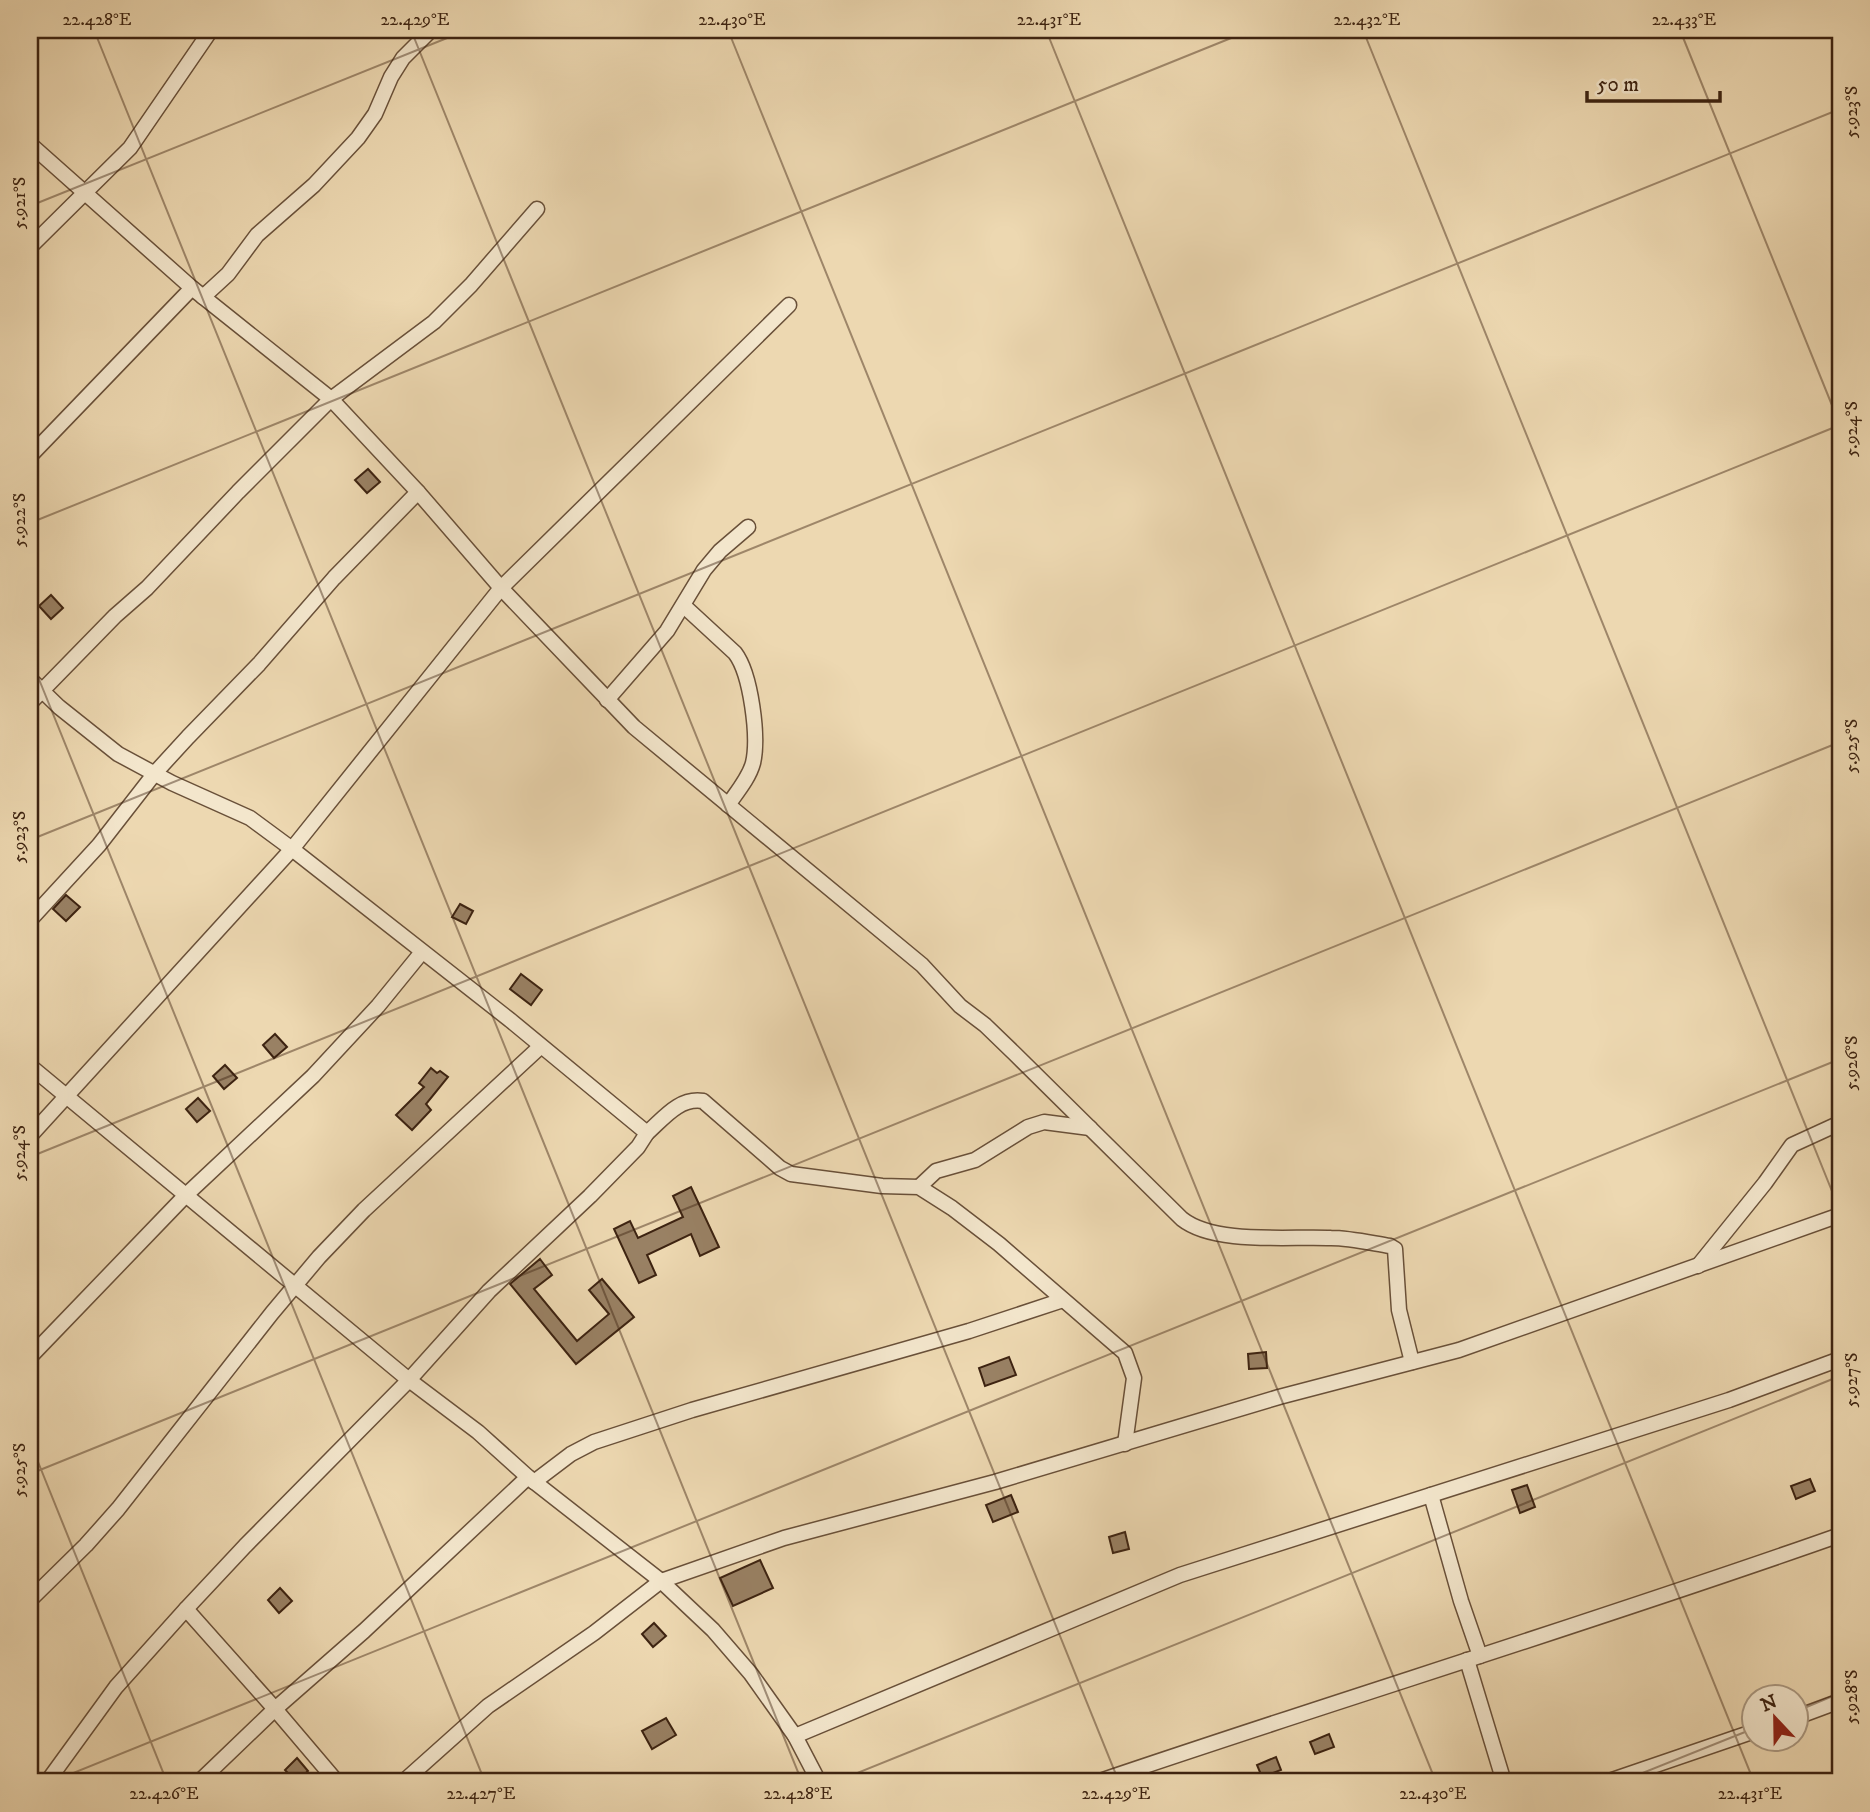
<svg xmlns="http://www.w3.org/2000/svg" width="1870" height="1812" font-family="'IM FELL DW Pica',serif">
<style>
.building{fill:#998164;stroke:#3d2311;stroke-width:2}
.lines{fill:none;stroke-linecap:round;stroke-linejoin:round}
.street-casing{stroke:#695039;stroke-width:17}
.street{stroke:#f3e6cc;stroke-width:14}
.ticks{fill:none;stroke:#3d2311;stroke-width:2;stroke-opacity:0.45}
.neatline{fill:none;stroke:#3d2311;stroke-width:2.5}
.ticks-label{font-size:18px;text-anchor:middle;fill:#3d2311}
</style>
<rect width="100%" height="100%" fill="#edd8b1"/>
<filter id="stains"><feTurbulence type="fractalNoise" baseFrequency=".00286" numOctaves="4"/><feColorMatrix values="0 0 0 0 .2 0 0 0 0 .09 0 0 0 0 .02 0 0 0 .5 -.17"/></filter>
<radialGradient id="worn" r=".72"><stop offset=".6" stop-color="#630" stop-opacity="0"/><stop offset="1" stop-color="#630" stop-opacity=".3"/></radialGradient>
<g class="building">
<polygon points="368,469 380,482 367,493 355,480"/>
<polygon points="51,595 63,608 51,619 39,606"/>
<polygon points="66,895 80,907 66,921 53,909"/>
<polygon points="460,904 473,911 466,924 452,917"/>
<polygon points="521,974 542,990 531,1005 510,989"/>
<polygon points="275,1034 287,1047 274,1058 263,1045"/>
<polygon points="225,1065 237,1078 224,1089 213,1076"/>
<polygon points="431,1068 437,1073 440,1071 448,1077 426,1104 431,1110 412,1130 396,1115 424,1087 419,1083"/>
<polygon points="198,1098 210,1111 197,1122 186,1109"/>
<polygon points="691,1187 719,1247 700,1256 691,1234 647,1255 656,1275 639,1283 614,1229 630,1221 638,1238 683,1217 673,1196"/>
<polygon points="540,1259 552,1275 534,1289 577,1341 609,1314 589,1290 602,1279 634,1317 576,1364 510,1284"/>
<polygon points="1266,1352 1267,1368 1249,1369 1248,1354"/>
<polygon points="1009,1357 1016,1375 985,1386 979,1368"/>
<polygon points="1810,1479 1815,1491 1796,1499 1791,1486"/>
<polygon points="1527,1485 1535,1507 1520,1513 1512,1490"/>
<polygon points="1011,1495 1018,1512 993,1522 986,1505"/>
<polygon points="1125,1532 1129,1549 1113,1553 1109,1537"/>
<polygon points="760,1560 773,1588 733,1606 720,1578"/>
<polygon points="280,1588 292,1601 279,1613 268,1600"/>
<polygon points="654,1623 666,1636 653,1647 642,1634"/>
<polygon points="666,1718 676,1735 652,1749 642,1731"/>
<polygon points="1329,1734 1334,1747 1315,1754 1310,1742"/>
<polygon points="1276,1757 1281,1770 1262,1777 1257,1765"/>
<polygon points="297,1758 308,1771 296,1782 285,1770"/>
</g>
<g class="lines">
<defs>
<g id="street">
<polyline points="30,35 33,30"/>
<polyline points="30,144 192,288 331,399 418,492 334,578 259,664 188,737 155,773 99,845 30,920"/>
<polyline points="30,247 130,148 211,30"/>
<polyline points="203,297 228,274 257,235 314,185 358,138 375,114 391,77 403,58 431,30"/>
<polyline points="30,456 192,288"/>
<path d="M418 492 501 588 634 727 922 965 960 1006 985 1025 1015 1054 1182 1219C1215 1245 1289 1236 1331 1238 1350 1238 1371 1243 1390 1246L1395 1249 1399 1310 1412 1362"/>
<path d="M684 606 735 653C751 674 759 737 753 763 749 778 737 792 728 805"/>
<polyline points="30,679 59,707 118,754 172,783 250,818 292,849 510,1020 647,1133 638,1147 590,1196 489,1291 409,1380 245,1546 186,1609 116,1687 47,1782"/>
<polyline points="607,700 667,631 704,570 720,551 748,527"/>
<polyline points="30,703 115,616 147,588 238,492 331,399 434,322 471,285 537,209"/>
<polyline points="30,1066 409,1380 478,1432 528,1477 661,1581 713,1630 751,1674 795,1736 819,1782"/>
<path d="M647 1133C663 1119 679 1097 703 1101L780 1168 791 1174 882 1186 919 1187 952 1208 999 1244 1125 1353 1134 1378 1125 1444"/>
<polyline points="30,1136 292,849 501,588 789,305"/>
<polyline points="919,1187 936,1171 975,1160 1028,1127 1044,1122 1090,1128"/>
<polyline points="1698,1266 1765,1183 1792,1145 1840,1123"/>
<polyline points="30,1357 186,1195 313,1076 378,1006 422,952"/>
<polyline points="534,1482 571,1454 594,1442 692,1410 969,1331 1063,1300"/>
<polyline points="1431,1495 1461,1601 1480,1656"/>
<polyline points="30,1600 86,1545 118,1509 272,1313 319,1257 364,1210 540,1047"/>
<polyline points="186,1609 275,1709 364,1631 528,1477"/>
<polyline points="1467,1660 1504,1782"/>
<polyline points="1797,1717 1840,1701"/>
<polyline points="795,1736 1180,1575 1729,1400 1840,1359"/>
<polyline points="199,1782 275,1709 337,1782"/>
<polyline points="403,1782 488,1706 594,1633 661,1581 784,1538 995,1482 1279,1397 1459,1350 1840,1215"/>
<path d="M1097 1782C1344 1698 1594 1622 1840 1535"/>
<polyline points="1606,1782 1755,1731"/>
</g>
</defs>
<use href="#street" class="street-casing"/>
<use href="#street" class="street"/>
</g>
<path class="ticks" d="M94 30 802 1782M411 30 1119 1782M728 30 1436 1782M1046 30 1754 1782M1363 30 1840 1211M1680 30 1840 425M30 206 467 30M30 523 1251 30M30 657 485 1782M30 840 1840 109M30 1157 1840 425M30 1442 167 1782M30 1474 1840 742M1797 1711 1840 1693M51 1782 1840 1059M835 1782 1840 1376M1620 1782 1755 1728"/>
<rect width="1870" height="1812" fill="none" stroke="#edd8b1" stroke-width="77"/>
<g transform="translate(1775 1718) rotate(338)"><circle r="33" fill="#f3e6cc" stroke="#aa9881" stroke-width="2"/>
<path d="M0-5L12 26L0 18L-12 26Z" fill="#8f2418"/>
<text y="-10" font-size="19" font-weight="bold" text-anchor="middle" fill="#3d2311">N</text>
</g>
<path d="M1587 91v10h133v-10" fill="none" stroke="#3d2311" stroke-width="3.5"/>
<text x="1597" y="91" font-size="21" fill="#3d2311" stroke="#f3e6cc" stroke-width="5" paint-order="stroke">50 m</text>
<rect x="38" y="38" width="1794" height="1735" class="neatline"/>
<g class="ticks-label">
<text x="97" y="25">22.428°E</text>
<text x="415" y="25">22.429°E</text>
<text x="732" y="25">22.430°E</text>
<text x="1049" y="25">22.431°E</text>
<text x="1367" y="25">22.432°E</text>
<text x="1684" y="25">22.433°E</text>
<text transform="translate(1851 112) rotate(-90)" y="6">5.923°S</text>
<text transform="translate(19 203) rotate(-90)" y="6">5.921°S</text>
<text transform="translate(1851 429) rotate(-90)" y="6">5.924°S</text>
<text transform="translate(19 520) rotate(-90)" y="6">5.922°S</text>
<text transform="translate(1851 746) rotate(-90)" y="6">5.925°S</text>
<text transform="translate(19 837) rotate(-90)" y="6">5.923°S</text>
<text transform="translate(1851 1063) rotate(-90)" y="6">5.926°S</text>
<text transform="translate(19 1153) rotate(-90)" y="6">5.924°S</text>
<text transform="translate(1851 1380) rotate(-90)" y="6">5.927°S</text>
<text transform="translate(19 1470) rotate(-90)" y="6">5.925°S</text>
<text transform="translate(1851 1697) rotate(-90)" y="6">5.928°S</text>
<text x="164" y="1799">22.426°E</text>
<text x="481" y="1799">22.427°E</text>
<text x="798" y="1799">22.428°E</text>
<text x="1116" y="1799">22.429°E</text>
<text x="1433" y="1799">22.430°E</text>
<text x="1750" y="1799">22.431°E</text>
</g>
<rect width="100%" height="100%" filter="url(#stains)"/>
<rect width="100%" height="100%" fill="url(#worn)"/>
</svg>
